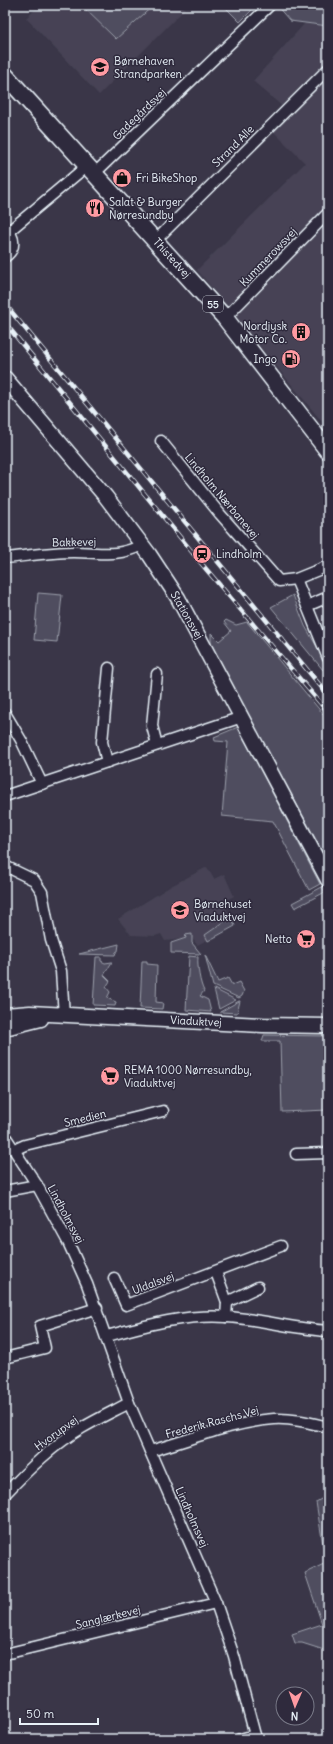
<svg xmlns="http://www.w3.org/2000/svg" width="333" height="1744" font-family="Delius,sans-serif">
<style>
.built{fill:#464354}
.green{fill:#504e5f;stroke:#9ca0ac}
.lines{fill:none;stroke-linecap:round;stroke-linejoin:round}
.street-casing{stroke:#e8f1f8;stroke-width:13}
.secondary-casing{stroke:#e8f1f8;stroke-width:17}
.primary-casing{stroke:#e8f1f8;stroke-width:19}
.street{stroke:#2f2a3d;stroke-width:10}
.secondary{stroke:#2f2a3d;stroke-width:14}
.primary{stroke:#2f2a3d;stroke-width:16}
.rail-casing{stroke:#e8f1f8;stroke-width:4.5}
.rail{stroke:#2f2a3d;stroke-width:3;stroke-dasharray:9;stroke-linecap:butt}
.labels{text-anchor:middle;stroke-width:3;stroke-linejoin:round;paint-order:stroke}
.shield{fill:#2f2a3d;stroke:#b0b5c0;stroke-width:1}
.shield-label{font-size:10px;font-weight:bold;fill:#e8f1f8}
.poi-label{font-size:11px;fill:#e8f1f8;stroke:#2f2a3d;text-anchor:start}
.street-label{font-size:11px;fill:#e8f1f8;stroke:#2f2a3d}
</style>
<rect width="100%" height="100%" fill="#3a3648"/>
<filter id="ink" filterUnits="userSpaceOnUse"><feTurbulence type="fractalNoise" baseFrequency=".025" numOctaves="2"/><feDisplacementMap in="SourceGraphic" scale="8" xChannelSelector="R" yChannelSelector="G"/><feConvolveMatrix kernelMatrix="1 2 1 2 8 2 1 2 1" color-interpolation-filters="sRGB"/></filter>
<g filter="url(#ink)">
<g class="built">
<polygon points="40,5 81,5 116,39 154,5 181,5 185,9 99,95 26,18"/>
<polygon points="305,23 328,26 328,429 197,270 305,163 273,131 291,114 253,81"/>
<polygon points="207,867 214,879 224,874 225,876 234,896 223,902 235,926 197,945 192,938 165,941 161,934 155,936 131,935 118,919 171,886"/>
</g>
<g class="green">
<polygon points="81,5 154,5 116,39"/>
<polygon points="223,5 257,5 240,22"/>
<polygon points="276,5 328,5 328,26 290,21"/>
<polygon points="38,593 62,595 57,642 34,640"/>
<polygon points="293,595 305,626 328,666 328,676 271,607"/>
<polygon points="226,620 236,625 247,622 328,720 328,862 211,645 211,633 219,641 231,631 224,622"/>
<polygon points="238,727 320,884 309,890 273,821 222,816 228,742 215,741 214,737"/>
<polygon points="322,887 325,892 295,908 292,903"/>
<polygon points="231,917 235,926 208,941 205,935"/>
<polygon points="192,934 192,943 201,954 171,953 171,943 186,938 185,935"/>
<polygon points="119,944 118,951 116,952 115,955 79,954"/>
<polygon points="205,955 218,982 228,978 232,985 239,982 244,991 242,996 239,998 213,986"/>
<path d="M189 956 198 957C197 966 200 984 204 991L200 996 208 1000 211 1012 186 1010Z"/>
<polygon points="96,957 101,957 101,961 105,963 112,962 104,975 110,981 106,987 110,992 107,998 116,1002 115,1006 93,1005"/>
<polygon points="142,961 147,961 147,964 157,965 156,1002 163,1003 162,1009 140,1008"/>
<polygon points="214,989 236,1000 219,1009"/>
<polygon points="240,1001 237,1013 220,1012 239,1001"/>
<polygon points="264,1035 328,1036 328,1110 282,1112 280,1041 262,1041"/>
<polygon points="328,1495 328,1663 324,1650 302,1643 295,1643 292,1634 322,1624 305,1573 326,1563 316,1502"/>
</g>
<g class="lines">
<defs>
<g id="street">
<polyline points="95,173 270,5"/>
<path d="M5 228C16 237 16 249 5 257"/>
<polyline points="9,231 88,165"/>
<polyline points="156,240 328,69"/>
<polyline points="225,318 328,213"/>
<polyline points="161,441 220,514 279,581 296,579 328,566"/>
<path d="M5 558C27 556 50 552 73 552 101 552 115 558 142 545"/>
<polyline points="296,579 328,658"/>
<polyline points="307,606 328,597"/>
<polyline points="157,674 152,726 157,745"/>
<polyline points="5,713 21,740 42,784"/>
<polyline points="107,762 102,742 109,668"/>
<polyline points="5,796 242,717"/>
<polyline points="5,866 34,880 42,892 51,940 61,971 64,1015"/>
<polyline points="5,1136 37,1185 68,1242 87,1284 129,1403 216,1603 234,1656 256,1739"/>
<polyline points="14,1150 25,1145 163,1111"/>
<polyline points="296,1154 328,1153"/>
<polyline points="5,1191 37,1185"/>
<polyline points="216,1272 227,1302 226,1317"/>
<polyline points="114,1278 126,1305 281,1246"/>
<polyline points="227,1302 258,1287"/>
<path d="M107 1336C147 1325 185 1314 227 1317 261 1319 294 1329 328 1331"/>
<polyline points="5,1358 45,1348 40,1326 97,1308"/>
<path d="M150 1451C190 1440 233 1422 274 1419 292 1418 311 1423 328 1427"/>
<path d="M5 1494C29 1469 53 1445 82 1428 97 1419 114 1411 129 1403"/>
<polyline points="5,1654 216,1603"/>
<polyline points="240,1739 255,1735"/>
</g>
<g id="secondary">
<polyline points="5,378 106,497 149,554 178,598 328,880"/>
<polyline points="5,1015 30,1013 263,1025 328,1026"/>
<polyline points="5,1028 41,1019"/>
</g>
<polyline id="primary" points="5,75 225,318 328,451"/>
</defs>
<use href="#street" class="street-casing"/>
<use href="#secondary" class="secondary-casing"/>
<use href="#primary" class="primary-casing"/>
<use href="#street" class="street"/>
<use href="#secondary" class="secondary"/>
<use href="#primary" class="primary"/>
<defs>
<g id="rail">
<polyline points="5,304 328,695"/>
<polyline points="5,323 206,569 328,712"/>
</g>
</defs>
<use href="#rail" class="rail-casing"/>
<use href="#rail" class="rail"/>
</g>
</g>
<defs>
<symbol id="school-disc" viewBox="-11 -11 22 22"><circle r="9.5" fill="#ff9aa2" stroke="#2f2a3d"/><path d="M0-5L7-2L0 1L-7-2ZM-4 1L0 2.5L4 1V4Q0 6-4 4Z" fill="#111"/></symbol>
<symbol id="shop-disc" viewBox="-11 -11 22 22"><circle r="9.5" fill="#ff9aa2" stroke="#2f2a3d"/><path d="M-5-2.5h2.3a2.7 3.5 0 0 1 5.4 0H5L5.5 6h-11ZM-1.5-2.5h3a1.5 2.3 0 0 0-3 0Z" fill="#111"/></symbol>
<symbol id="restaurant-disc" viewBox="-11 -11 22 22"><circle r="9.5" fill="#ff9aa2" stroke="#2f2a3d"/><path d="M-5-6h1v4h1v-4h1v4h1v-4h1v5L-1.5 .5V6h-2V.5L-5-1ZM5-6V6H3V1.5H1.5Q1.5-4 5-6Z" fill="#111"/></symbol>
<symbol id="building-disc" viewBox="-11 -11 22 22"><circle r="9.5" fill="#ff9aa2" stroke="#2f2a3d"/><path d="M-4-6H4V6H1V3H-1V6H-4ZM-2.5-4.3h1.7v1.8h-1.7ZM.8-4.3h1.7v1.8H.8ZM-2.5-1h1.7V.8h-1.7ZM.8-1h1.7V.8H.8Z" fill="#111"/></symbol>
<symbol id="fuel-disc" viewBox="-11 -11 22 22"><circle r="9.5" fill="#ff9aa2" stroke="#2f2a3d"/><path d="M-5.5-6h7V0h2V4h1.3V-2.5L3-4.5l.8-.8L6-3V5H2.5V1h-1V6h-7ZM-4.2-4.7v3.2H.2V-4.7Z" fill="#111"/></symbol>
<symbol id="station-disc" viewBox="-11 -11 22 22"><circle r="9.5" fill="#ff9aa2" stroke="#2f2a3d"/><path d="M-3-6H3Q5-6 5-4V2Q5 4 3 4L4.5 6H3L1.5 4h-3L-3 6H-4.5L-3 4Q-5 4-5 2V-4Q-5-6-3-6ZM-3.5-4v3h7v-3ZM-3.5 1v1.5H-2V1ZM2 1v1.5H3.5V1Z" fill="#111"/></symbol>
<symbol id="supermarket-disc" viewBox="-11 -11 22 22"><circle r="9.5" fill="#ff9aa2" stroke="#2f2a3d"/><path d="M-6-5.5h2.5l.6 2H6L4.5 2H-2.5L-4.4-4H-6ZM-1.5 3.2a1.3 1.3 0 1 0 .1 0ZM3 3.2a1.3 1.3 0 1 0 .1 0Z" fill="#111"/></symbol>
</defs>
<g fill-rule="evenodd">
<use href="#school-disc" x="89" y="56" width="22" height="22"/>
<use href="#shop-disc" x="111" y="167" width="22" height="22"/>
<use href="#restaurant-disc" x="84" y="197" width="22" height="22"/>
<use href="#building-disc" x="290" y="321" width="22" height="22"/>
<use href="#fuel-disc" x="280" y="348" width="22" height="22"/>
<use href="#station-disc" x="191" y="543" width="22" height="22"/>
<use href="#school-disc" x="169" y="899" width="22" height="22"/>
<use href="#supermarket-disc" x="295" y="928" width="22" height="22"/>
<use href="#supermarket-disc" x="99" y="1065" width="22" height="22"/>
</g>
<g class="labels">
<rect class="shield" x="203" y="296" width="20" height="16" rx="3"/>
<g class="shield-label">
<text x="213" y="308">55</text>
</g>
<g class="poi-label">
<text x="114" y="65">Børnehaven<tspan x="114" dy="13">Strandparken</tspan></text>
<text x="136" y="182">Fri BikeShop</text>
<text x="109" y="206">Salat &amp; Burger<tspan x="109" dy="13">Nørresundby</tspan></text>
<text x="287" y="330" text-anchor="end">Nordjysk<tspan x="287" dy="13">Motor Co.</tspan></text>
<text x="277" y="363" text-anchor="end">Ingo</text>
<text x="216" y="558">Lindholm</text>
<text x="194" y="908">Børnehuset<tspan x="194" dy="13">Viaduktvej</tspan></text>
<text x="292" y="943" text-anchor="end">Netto</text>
<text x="124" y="1074">REMA 1000 Nørresundby,<tspan x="124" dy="13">Viaduktvej</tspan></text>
</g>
<g class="street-label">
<text transform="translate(139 114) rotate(-44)" y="4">Gadegårdsvej</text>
<text transform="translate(233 146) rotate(-45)" y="4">Strand Alle</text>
<text transform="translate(268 257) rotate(-46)" y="4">Kummerowsvej</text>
<text transform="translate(172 258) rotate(48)" y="4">Thistedvej</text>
<text transform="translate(222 496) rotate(50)" y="4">Lindholm Nærbanevej</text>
<text transform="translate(74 542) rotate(-1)" y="4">Bakkevej</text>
<text transform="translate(187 615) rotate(60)" y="4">Stationsvej</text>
<text transform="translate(196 1021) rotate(3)" y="4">Viaduktvej</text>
<text transform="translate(85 1118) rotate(-14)" y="4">Smedien</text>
<text transform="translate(66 1214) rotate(62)" y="4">Lindholmsvej</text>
<text transform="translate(153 1283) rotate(-21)" y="4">Uldalsvej</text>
<text transform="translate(212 1422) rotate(-15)" y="4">Frederik Raschs Vej</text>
<text transform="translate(56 1433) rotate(-36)" y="4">Hvorupvej</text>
<text transform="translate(192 1517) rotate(66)" y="4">Lindholmsvej</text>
<text transform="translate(108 1617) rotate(-14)" y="4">Sanglærkevej</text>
</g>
</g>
<rect width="333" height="1744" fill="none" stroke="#2f2a3d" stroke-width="20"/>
<rect x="10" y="10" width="313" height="1724" fill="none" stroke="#e8f1f8" stroke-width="1.5" filter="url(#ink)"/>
<g transform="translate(295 1706) rotate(182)"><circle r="19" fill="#2f2a3d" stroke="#797a88"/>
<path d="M0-3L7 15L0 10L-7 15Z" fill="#ff9aa2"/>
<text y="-6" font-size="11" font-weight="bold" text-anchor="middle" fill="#e8f1f8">N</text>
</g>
<path d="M20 1718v6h78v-6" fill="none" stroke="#e8f1f8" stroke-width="2"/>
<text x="26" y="1718" font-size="12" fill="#e8f1f8" stroke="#2f2a3d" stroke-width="3" paint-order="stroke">50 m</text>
</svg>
